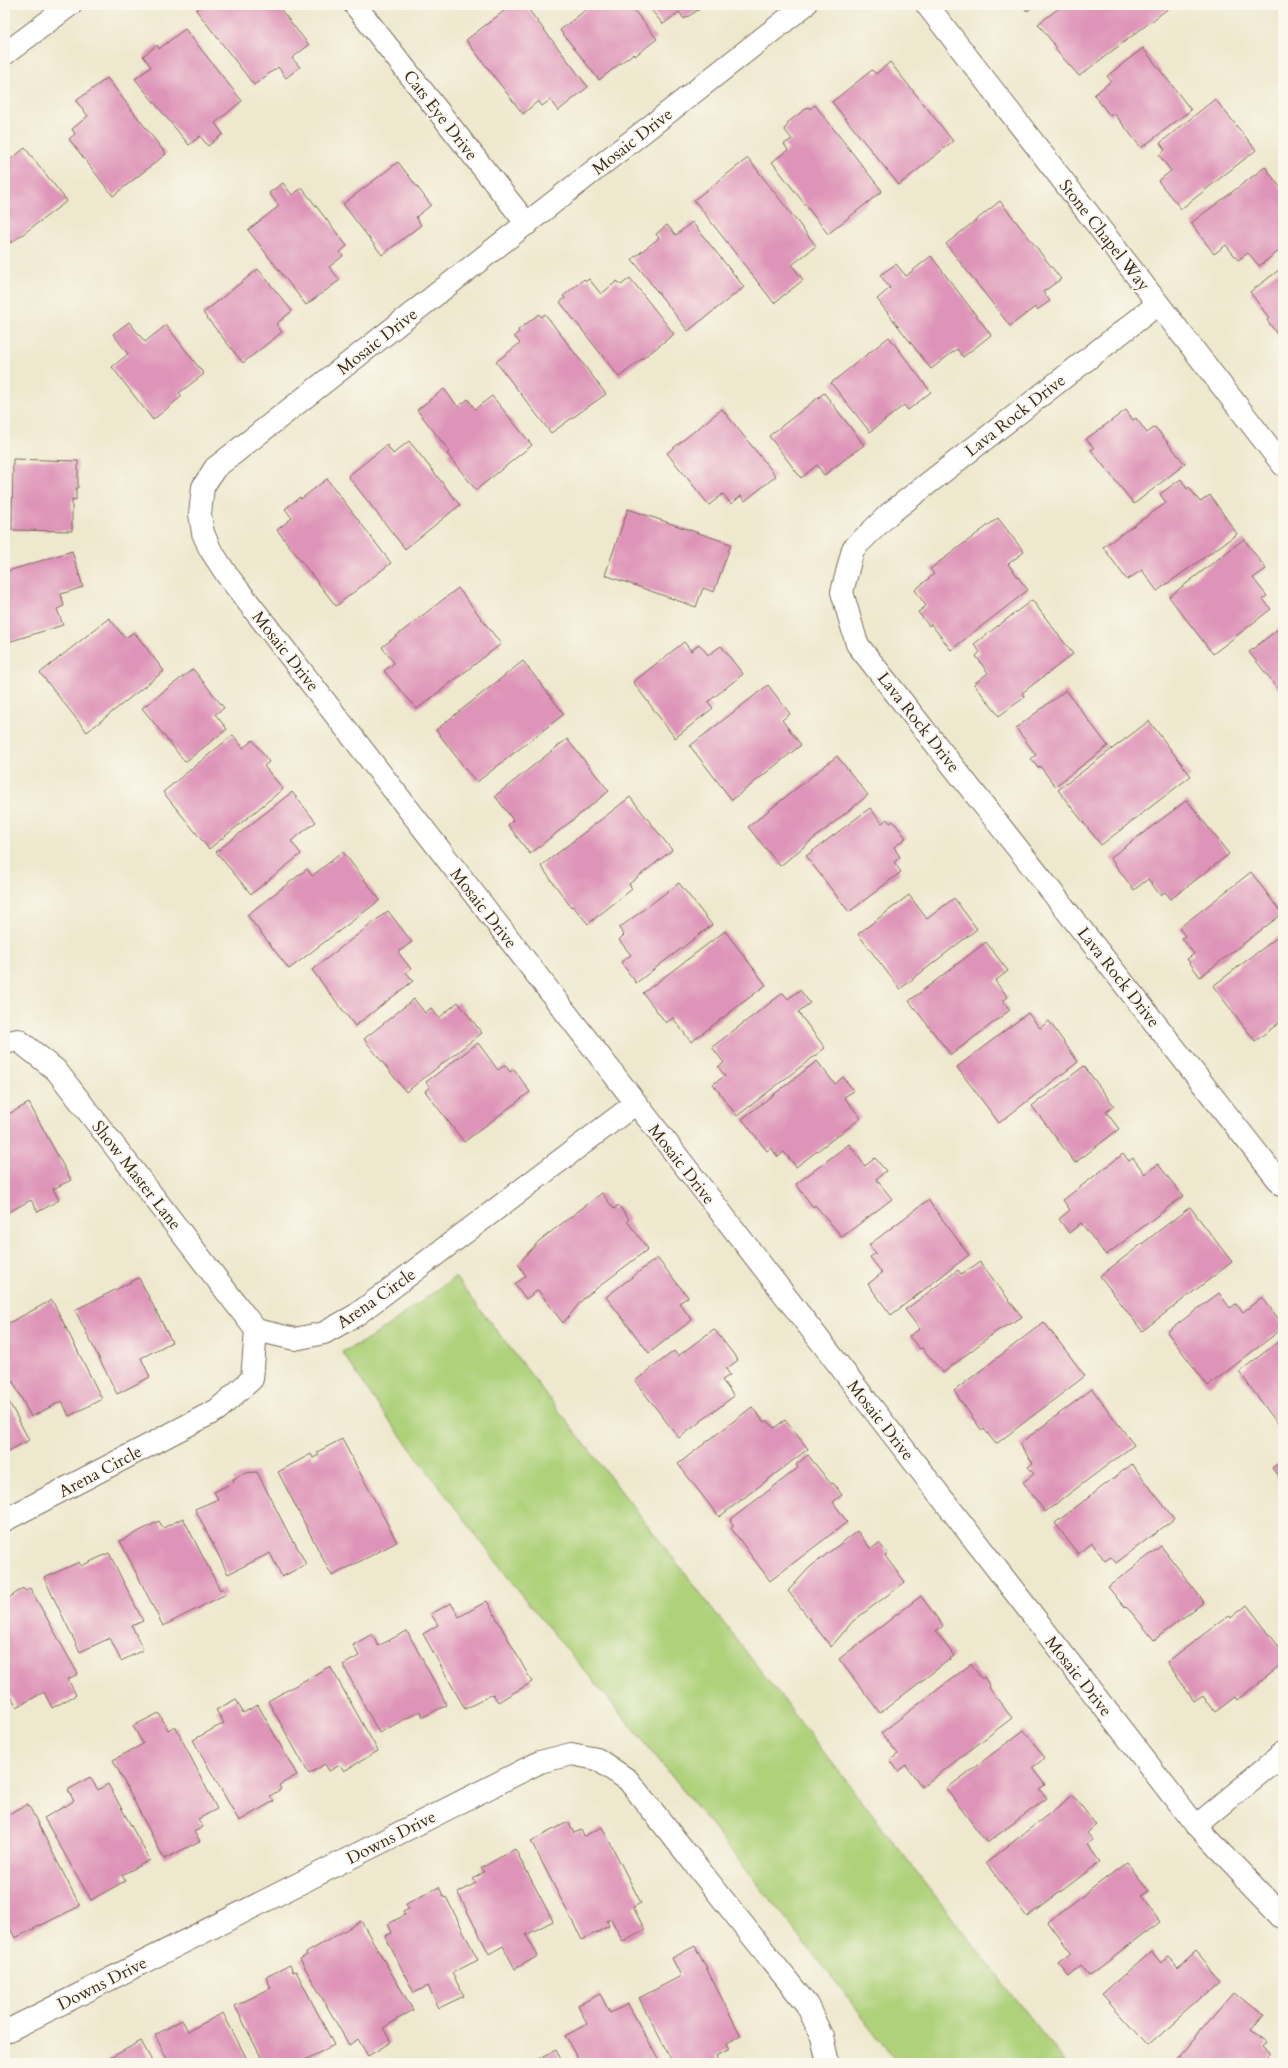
<svg xmlns="http://www.w3.org/2000/svg" width="1288" height="2068" font-family="Cardo,serif">
<style>
.green{fill:#aed17a;stroke:#747e4c}
.building{fill:#de94b8}
.lines{fill:none;stroke-linecap:round;stroke-linejoin:round}
.minor-casing{stroke:#7a6c5c;stroke-width:24}
.minor{stroke:#fff;stroke-width:22}
.labels{text-anchor:middle;stroke-width:3.5;stroke-linejoin:round;paint-order:stroke}
.street-label{font-size:17px;fill:#3b2a1e;stroke:#fbf7ec}
</style>
<rect width="100%" height="100%" fill="#fbf7ec"/>
<filter id="ink" filterUnits="userSpaceOnUse"><feTurbulence type="fractalNoise" baseFrequency=".025" numOctaves="2"/><feDisplacementMap in="SourceGraphic" scale="8" xChannelSelector="R" yChannelSelector="G"/><feConvolveMatrix kernelMatrix="1 2 1 2 8 2 1 2 1" color-interpolation-filters="sRGB"/></filter>
<filter id="wash" filterUnits="userSpaceOnUse"><feTurbulence type="fractalNoise" baseFrequency=".012" numOctaves="4" result="noise"/><feDisplacementMap in="SourceGraphic" scale="16" xChannelSelector="R" yChannelSelector="G"/><feGaussianBlur stdDeviation="0.9" result="paint"/><feColorMatrix in="noise" values="0 0 0 0 0 0 0 0 0 0 0 0 0 0 0 0 0 1.4 0 .05"/><feComposite in="paint" operator="in"/></filter>
<g filter="url(#wash)">
<rect width="100%" height="100%" fill="#eee8ce"/>
<polygon class="green" points="455,1277 1065,2063 897,2063 835,1981 646,1744 523,1597 382,1411 342,1352 369,1339"/>
<g id="blocks">
<g class="building">
<polygon points="203,5 237,5 240,8 243,5 277,5 309,45 292,58 300,67 286,78 278,67 254,85 196,10"/>
<polygon points="512,5 525,5 588,87 558,111 550,100 542,106 538,101 523,114 466,40"/>
<polygon points="592,5 630,5 657,39 635,56 633,54 626,59 599,80 560,30"/>
<polygon points="647,5 706,5 684,19 679,12 663,24"/>
<polygon points="1022,5 1035,5 1027,11"/>
<polygon points="1063,5 1166,5 1169,8 1079,76 1055,49 1057,48 1038,24"/>
<polygon points="185,29 242,101 215,123 223,134 208,146 200,136 189,145 135,79 151,67 143,56 157,45 159,49"/>
<polygon points="1143,48 1191,110 1141,148 1114,113 1110,116 1094,95 1111,81 1107,76"/>
<polygon points="890,62 953,141 899,185 832,102 872,70 876,74"/>
<polygon points="107,78 166,154 113,196 69,139 75,134 72,129 88,116 76,101"/>
<polygon points="1215,99 1256,150 1181,209 1158,181 1171,171 1159,155 1165,150 1160,143"/>
<polygon points="815,105 882,191 828,234 772,162 788,150 784,144 792,139 784,129 788,125 787,123 808,107 810,109"/>
<polygon points="25,148 67,201 11,243 5,235 5,164"/>
<polygon points="748,158 816,246 792,265 803,280 774,303 694,200"/>
<polygon points="398,162 431,205 416,217 421,225 382,255 343,204"/>
<polygon points="1265,167 1283,191 1283,248 1259,266 1248,253 1238,260 1226,245 1214,254 1191,223"/>
<polygon points="283,183 292,195 302,188 347,246 340,252 343,256 329,267 340,280 306,305 248,230 279,206 269,193"/>
<polygon points="1000,201 1061,279 1043,292 1050,301 1037,310 1035,307 1010,326 946,244"/>
<polygon points="692,222 744,287 688,331 632,259 659,238 656,234 667,225 676,235"/>
<polygon points="931,256 991,335 963,357 957,349 931,369 877,299 890,288 880,275 896,264 906,276"/>
<polygon points="1283,267 1283,330 1277,334 1267,320 1269,318 1250,292"/>
<polygon points="258,269 292,311 276,324 282,332 243,363 203,313"/>
<polygon points="630,278 674,334 619,377 560,302 565,298 563,296 584,279 586,281 589,279 601,294 617,281 621,285"/>
<polygon points="539,314 541,317 545,314 606,394 551,433 496,362 520,343 514,336 519,332 518,330"/>
<polygon points="129,322 145,342 166,325 204,374 179,393 182,396 153,420 112,367 128,354 113,334"/>
<polygon points="889,337 931,392 908,410 904,405 870,432 831,383"/>
<polygon points="444,389 458,407 468,399 475,409 492,396 532,445 476,490 447,454 450,452 417,410"/>
<polygon points="824,393 864,445 824,475 817,465 801,478 769,436"/>
<polygon points="722,409 776,476 745,501 741,496 731,504 723,494 709,505 667,453"/>
<polygon points="1126,410 1133,420 1136,418 1147,433 1155,427 1185,464 1134,504 1091,450 1094,448 1086,439"/>
<polygon points="409,441 460,505 405,549 348,476 387,445 393,454"/>
<polygon points="13,459 78,461 78,488 76,488 76,500 72,499 72,531 12,530"/>
<polygon points="327,479 391,563 336,606 277,530 292,518 285,509 300,497 301,499"/>
<polygon points="1181,479 1187,489 1189,487 1200,502 1210,495 1237,534 1157,591 1142,570 1127,580 1103,547 1166,503 1160,494"/>
<polygon points="628,509 731,544 714,592 703,588 696,607 605,575"/>
<polygon points="998,518 1024,552 1008,564 1028,590 951,650 931,624 929,626 918,612 926,606 915,590 934,574 930,569"/>
<polygon points="1244,539 1266,569 1253,578 1267,596 1263,599 1271,609 1213,654 1169,597"/>
<polygon points="72,551 83,587 61,594 64,606 57,609 63,625 5,643 5,572"/>
<polygon points="458,588 501,644 417,709 384,671 394,663 382,647"/>
<polygon points="1032,600 1073,654 1022,693 1025,697 999,716 974,684 988,673 976,656 980,652 974,644"/>
<polygon points="109,618 125,638 134,632 164,671 87,732 40,673"/>
<polygon points="1283,625 1283,695 1249,652"/>
<polygon points="684,642 691,651 699,644 708,655 721,646 743,674 708,702 713,708 675,738 633,682"/>
<polygon points="523,661 564,714 477,782 466,770 436,730"/>
<polygon points="193,669 224,708 215,714 227,729 185,762 142,708"/>
<polygon points="768,685 790,714 782,720 801,745 732,800 690,746"/>
<polygon points="1066,690 1108,746 1055,786 1040,766 1038,768 1031,759 1036,755 1016,728"/>
<polygon points="1149,721 1191,776 1101,845 1058,790"/>
<polygon points="233,735 243,748 253,740 269,762 264,766 283,789 209,849 163,792"/>
<polygon points="567,739 609,791 530,854 508,825 513,820 495,796"/>
<polygon points="837,756 868,795 780,866 748,827"/>
<polygon points="292,792 316,822 291,841 301,854 251,894 216,852"/>
<polygon points="630,797 672,850 629,884 632,889 588,924 573,906 571,907 541,866"/>
<polygon points="1187,800 1229,854 1171,899 1165,892 1160,895 1148,879 1134,890 1110,858"/>
<polygon points="870,808 882,823 887,819 890,823 893,821 906,838 894,847 900,857 894,862 901,872 849,912 806,856"/>
<polygon points="343,852 380,900 289,969 247,915 307,869 312,876"/>
<polygon points="1251,872 1282,914 1200,977 1187,959 1194,954 1182,938 1185,936 1179,928"/>
<polygon points="679,883 712,925 636,983 621,962 631,955 619,940 624,935 619,928"/>
<polygon points="909,895 927,919 954,898 977,929 900,989 858,934"/>
<polygon points="388,911 412,942 398,952 411,969 406,972 413,981 355,1026 312,970"/>
<polygon points="725,931 766,985 691,1042 673,1018 666,1023 643,993"/>
<polygon points="1283,933 1283,1020 1255,1041 1213,986"/>
<polygon points="986,942 1008,971 995,981 1008,997 1003,1001 1010,1010 951,1055 909,1001"/>
<polygon points="800,990 810,1003 798,1012 825,1048 737,1116 713,1084 725,1076 718,1067 724,1063 712,1047 783,993 788,999"/>
<polygon points="414,999 425,1013 431,1008 439,1018 458,1002 482,1033 406,1092 364,1039"/>
<polygon points="1028,1013 1040,1028 1049,1021 1078,1062 999,1123 957,1067"/>
<polygon points="478,1043 498,1070 505,1065 510,1072 514,1069 530,1092 464,1142 425,1091 430,1087 426,1082"/>
<polygon points="817,1061 835,1084 843,1077 854,1091 844,1097 861,1118 796,1167 784,1152 778,1157 771,1148 767,1151 742,1119"/>
<polygon points="1084,1066 1114,1106 1106,1112 1119,1129 1075,1163 1032,1106"/>
<polygon points="29,1103 71,1180 53,1189 59,1200 38,1212 31,1200 5,1214 5,1116"/>
<polygon points="849,1144 865,1166 875,1158 886,1171 876,1179 892,1199 842,1237 815,1205 813,1207 796,1184"/>
<polygon points="1123,1154 1129,1161 1133,1158 1145,1174 1158,1164 1183,1196 1106,1255 1081,1223 1069,1233 1059,1219 1070,1210 1063,1200"/>
<polygon points="602,1193 614,1209 618,1205 629,1219 627,1221 648,1249 584,1298 563,1323 538,1290 526,1299 515,1284 526,1276 518,1264 539,1241"/>
<polygon points="928,1200 969,1255 891,1315 868,1284 882,1273 870,1257 876,1253 869,1245"/>
<polygon points="1190,1207 1232,1262 1142,1331 1100,1276"/>
<polygon points="657,1258 688,1297 679,1303 692,1320 649,1353 606,1297"/>
<polygon points="980,1262 1022,1317 995,1332 943,1373 922,1348 920,1349 909,1336 920,1329 905,1310 958,1270 961,1274"/>
<polygon points="139,1278 172,1342 141,1358 150,1377 117,1394 75,1310"/>
<polygon points="1219,1293 1230,1308 1236,1304 1243,1312 1262,1297 1283,1325 1283,1328 1208,1386 1167,1332"/>
<polygon points="52,1300 102,1399 69,1416 62,1401 31,1417 5,1366 5,1325"/>
<polygon points="1044,1322 1085,1376 996,1444 984,1429 982,1431 954,1391"/>
<polygon points="714,1329 738,1360 726,1369 730,1375 722,1380 734,1396 679,1438 635,1381 674,1351 678,1356"/>
<polygon points="1283,1338 1283,1426 1281,1428 1239,1372"/>
<polygon points="1092,1389 1134,1445 1045,1512 1023,1482 1034,1474 1028,1467 1033,1463 1019,1444"/>
<polygon points="5,1394 29,1440 5,1453"/>
<polygon points="752,1407 764,1422 767,1420 774,1428 785,1420 808,1449 719,1517 678,1464"/>
<polygon points="342,1439 397,1542 332,1576 278,1472 311,1454 313,1458 319,1455 317,1452"/>
<polygon points="808,1455 831,1484 833,1483 842,1495 833,1502 847,1522 770,1581 731,1528 734,1526 730,1520 798,1468 796,1465"/>
<polygon points="1283,1460 1283,1483 1272,1468"/>
<polygon points="1132,1464 1174,1519 1116,1563 1111,1557 1105,1561 1092,1543 1078,1554 1055,1523"/>
<polygon points="257,1472 293,1542 294,1541 306,1564 282,1577 270,1553 228,1574 195,1509 218,1499 214,1492 234,1482 233,1479 245,1473"/>
<polygon points="183,1518 220,1590 223,1588 226,1594 163,1626 120,1541 159,1521 163,1528"/>
<polygon points="857,1531 871,1549 879,1543 888,1554 885,1556 905,1582 853,1621 831,1647 788,1591 810,1567"/>
<polygon points="1161,1546 1204,1602 1154,1640 1133,1614 1126,1607 1125,1608 1108,1587"/>
<polygon points="109,1553 143,1621 132,1626 143,1650 121,1661 110,1638 80,1652 44,1578 79,1562 81,1566"/>
<polygon points="23,1588 25,1591 30,1588 78,1674 68,1679 76,1695 52,1708 44,1692 17,1707 5,1686 5,1598 9,1596 9,1598"/>
<polygon points="921,1596 943,1626 936,1631 954,1656 880,1713 839,1659"/>
<polygon points="487,1601 532,1682 498,1702 493,1694 465,1709 423,1634 438,1625 431,1614 451,1603 459,1617"/>
<polygon points="1247,1605 1283,1652 1283,1664 1237,1700 1235,1697 1215,1712 1203,1695 1194,1701 1167,1662 1229,1615 1231,1618"/>
<polygon points="407,1631 447,1705 423,1717 420,1711 379,1733 343,1665 359,1656 353,1645 372,1634 378,1646"/>
<polygon points="971,1664 982,1679 984,1677 990,1686 989,1688 1012,1718 922,1787 906,1765 898,1771 890,1760 898,1754 881,1733"/>
<polygon points="330,1666 378,1751 344,1771 340,1765 329,1771 325,1764 309,1774 268,1701"/>
<polygon points="236,1699 243,1713 258,1705 297,1775 279,1785 281,1789 270,1796 274,1801 239,1821 193,1740 224,1723 216,1710"/>
<polygon points="159,1713 168,1730 175,1726 217,1809 198,1819 203,1827 194,1832 200,1841 164,1859 113,1760 143,1744 133,1726"/>
<polygon points="1024,1730 1045,1758 1032,1768 1045,1785 1039,1789 1047,1798 987,1843 946,1789"/>
<polygon points="90,1777 98,1790 108,1784 150,1860 122,1875 125,1881 91,1900 44,1818 74,1801 68,1790"/>
<polygon points="1073,1795 1096,1825 1087,1833 1093,1840 1087,1844 1100,1862 1027,1917 986,1863"/>
<polygon points="28,1804 80,1906 15,1938 5,1918 5,1816"/>
<polygon points="568,1822 574,1833 581,1830 584,1836 602,1827 641,1903 633,1907 645,1930 623,1942 611,1919 607,1921 609,1926 582,1940 531,1841"/>
<polygon points="515,1849 553,1921 526,1935 538,1956 515,1969 503,1946 489,1954 458,1893 476,1883 473,1879 484,1872 481,1868"/>
<polygon points="1127,1862 1149,1891 1141,1896 1160,1922 1089,1976 1081,1966 1069,1976 1058,1963 1071,1953 1048,1922"/>
<polygon points="439,1887 444,1898 446,1897 478,1960 452,1973 464,1996 439,2008 428,1986 414,1993 385,1936 392,1933 388,1924 405,1915 403,1912 409,1909 406,1904"/>
<polygon points="361,1921 413,2010 383,2028 391,2042 368,2056 358,2039 349,2045 300,1959 307,1955 306,1953"/>
<polygon points="695,1946 741,2036 727,2043 730,2049 716,2056 719,2063 673,2063 639,1998 681,1976 672,1958"/>
<polygon points="1151,1951 1161,1963 1166,1957 1177,1968 1196,1951 1221,1980 1148,2045 1102,1994"/>
<polygon points="290,1965 293,1972 296,1971 334,2045 299,2063 264,2063 235,2006 271,1988 266,1977"/>
<polygon points="1234,1992 1263,2016 1251,2031 1266,2043 1263,2047 1271,2054 1263,2063 1173,2063"/>
<polygon points="600,1994 610,2013 628,2004 660,2063 580,2063 565,2036 587,2024 578,2005"/>
<polygon points="223,2013 249,2063 169,2063 155,2035 182,2020 188,2031"/>
<polygon points="141,2041 153,2063 110,2063 108,2059"/>
<polygon points="556,2050 563,2063 530,2063"/>
</g>
</g>
</g>
<g filter="url(#ink)">
<use href="#blocks" fill-opacity="0" stroke="#7a6c5c" stroke-width="1"/>
<g class="lines">
<defs>
<g id="minor">
<polyline points="355,5 527,224"/>
<polyline points="805,5 215,468 203,487 200,514 203,533 210,549 227,575 1196,1826 1283,1917"/>
<polyline points="927,5 1283,465"/>
<polyline points="5,54 70,5"/>
<polyline points="1158,304 889,514 853,549 842,592 857,644 1283,1186"/>
<polyline points="5,1043 18,1040 56,1070 256,1330"/>
<polyline points="256,1330 295,1339 324,1333 356,1315 635,1104"/>
<polyline points="5,1520 217,1410 252,1379 256,1330"/>
<polyline points="1196,1826 1283,1754"/>
<polyline points="5,2032 540,1762 571,1754 597,1759 628,1780 807,2005 822,2037 828,2063"/>
</g>
</defs>
<use href="#minor" class="minor-casing"/>
<use href="#minor" class="minor"/>
</g>
</g>
<g class="labels">
<g class="street-label">
<text transform="translate(441 115) rotate(52)" y="6">Cats Eye Drive</text>
<text transform="translate(632 141) rotate(-38)" y="6">Mosaic Drive</text>
<text transform="translate(1105 235) rotate(52)" y="6">Stone Chapel Way</text>
<text transform="translate(377 341) rotate(-38)" y="6">Mosaic Drive</text>
<text transform="translate(1015 415) rotate(-38)" y="6">Lava Rock Drive</text>
<text transform="translate(286 651) rotate(52)" y="6">Mosaic Drive</text>
<text transform="translate(919 722) rotate(52)" y="6">Lava Rock Drive</text>
<text transform="translate(484 908) rotate(52)" y="6">Mosaic Drive</text>
<text transform="translate(1119 977) rotate(52)" y="6">Lava Rock Drive</text>
<text transform="translate(682 1164) rotate(52)" y="6">Mosaic Drive</text>
<text transform="translate(137 1175) rotate(52)" y="6">Show Master Lane</text>
<text transform="translate(376 1298) rotate(-35)" y="6">Arena Circle</text>
<text transform="translate(881 1420) rotate(52)" y="6">Mosaic Drive</text>
<text transform="translate(100 1471) rotate(-28)" y="6">Arena Circle</text>
<text transform="translate(1079 1676) rotate(52)" y="6">Mosaic Drive</text>
<text transform="translate(391 1837) rotate(-27)" y="6">Downs Drive</text>
<text transform="translate(102 1983) rotate(-27)" y="6">Downs Drive</text>
</g>
</g>
<rect width="1288" height="2068" fill="none" stroke="#fbf7ec" stroke-width="20"/>
</svg>
